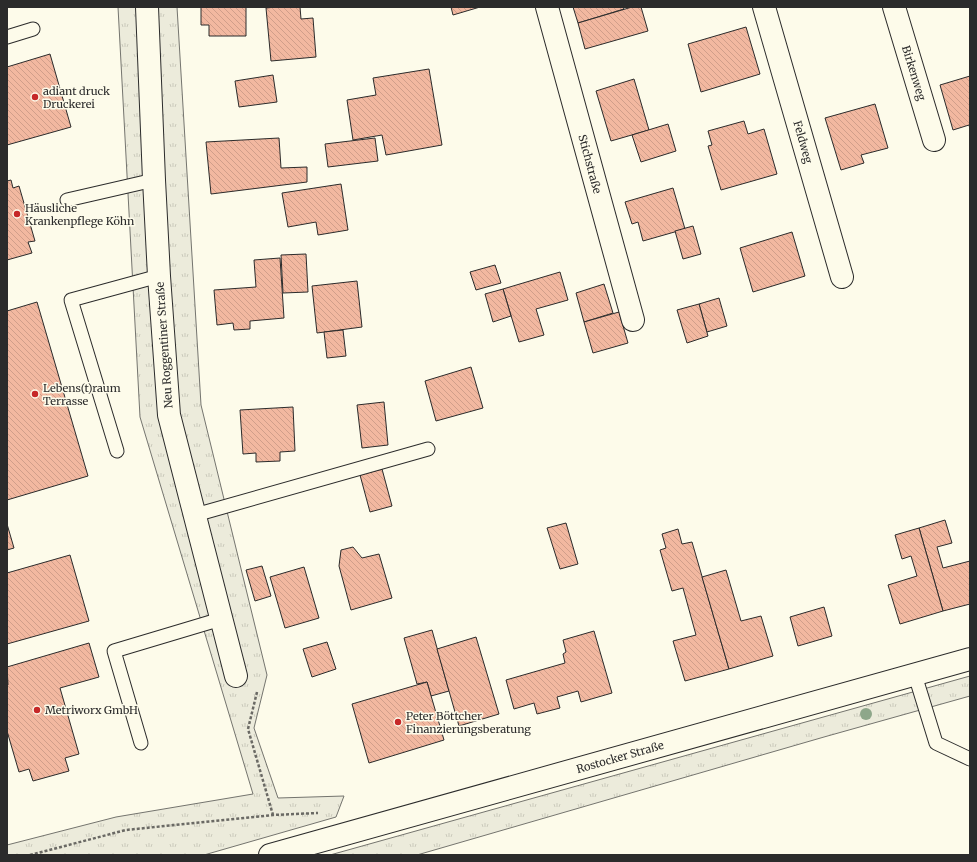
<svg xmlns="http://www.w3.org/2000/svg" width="977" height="862" font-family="Merriweather,serif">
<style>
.grass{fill:url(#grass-tufts);stroke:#74746e}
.building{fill:url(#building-back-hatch);stroke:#2b2b2b}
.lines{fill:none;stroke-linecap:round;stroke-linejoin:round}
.service-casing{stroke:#2b2b2b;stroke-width:15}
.minor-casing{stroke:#2b2b2b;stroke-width:24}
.primary-casing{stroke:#2b2b2b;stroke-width:24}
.path{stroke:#6a6964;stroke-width:2.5;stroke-dasharray:3 2;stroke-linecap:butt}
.service{stroke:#fdfbea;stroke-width:13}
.minor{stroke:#fdfbea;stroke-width:22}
.primary{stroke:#fdfbea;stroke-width:22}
.tree{fill:#8ea78a}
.poi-dot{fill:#c62828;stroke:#fdfbea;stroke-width:1.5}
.labels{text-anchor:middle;stroke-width:3;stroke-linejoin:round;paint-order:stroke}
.street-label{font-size:11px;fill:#2b2b2b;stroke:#fdfbea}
.poi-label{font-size:11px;fill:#2b2b2b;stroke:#fdfbea;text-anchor:start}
</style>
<defs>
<pattern id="grass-tufts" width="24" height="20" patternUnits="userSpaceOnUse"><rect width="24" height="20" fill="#ecebdb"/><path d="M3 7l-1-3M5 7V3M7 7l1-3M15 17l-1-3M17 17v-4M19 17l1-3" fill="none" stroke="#cbcabc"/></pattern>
<pattern id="building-back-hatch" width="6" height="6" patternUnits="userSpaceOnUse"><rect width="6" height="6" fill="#f2b8a0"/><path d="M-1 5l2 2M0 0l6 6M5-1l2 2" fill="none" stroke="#d09e8a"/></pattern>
</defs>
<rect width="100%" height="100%" fill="#fdfbea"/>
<g class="grass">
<polygon points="118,7 177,7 201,405 267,675 254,728 278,798 344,796 336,817 204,855 7,855 7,845 116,817 253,794 140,417"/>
<polygon points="970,676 970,696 824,737 417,855 330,855"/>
</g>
<g class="building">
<polygon points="201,7 246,7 246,36 209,36 209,25 201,25"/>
<polygon points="276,7 300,7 301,19 313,18 316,57 271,61 266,8"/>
<polygon points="451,7 480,7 453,15"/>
<polygon points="573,7 623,7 624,9 578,23"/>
<polygon points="632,7 641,7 648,31 585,49 578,23"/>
<polygon points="746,27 760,74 701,92 688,44"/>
<polygon points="50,54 71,127 7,145 7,67"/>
<polygon points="429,69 442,145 386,155 382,135 353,140 347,100 376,95 373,78"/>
<polygon points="273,75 277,102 239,107 235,81"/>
<polygon points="970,76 970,129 969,125 953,130 940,85"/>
<polygon points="634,79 649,130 611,141 596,91"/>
<polygon points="875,104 888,148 861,155 864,163 841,170 825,118"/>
<polygon points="744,121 748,134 764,129 777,174 721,190 708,146 712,145 708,131"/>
<polygon points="668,124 676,151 641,162 632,135"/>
<polygon points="279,138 281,168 307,167 307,182 211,194 206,142"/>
<polygon points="375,138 378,161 328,167 325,144"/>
<polygon points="11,180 13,188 19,186 35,241 28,242 32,253 7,260 7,181"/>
<polygon points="341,184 348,230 318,235 316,222 288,227 282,193"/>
<polygon points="673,188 685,229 643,241 638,222 632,224 625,202"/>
<polygon points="693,226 701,254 683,259 675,231"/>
<polygon points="792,232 805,276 753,292 740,248"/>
<polygon points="306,254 308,292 283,293 281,255"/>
<polygon points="280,258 284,318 250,321 250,329 234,330 233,323 217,325 214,290 256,287 254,260"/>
<polygon points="495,265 501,283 476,290 470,272"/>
<polygon points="560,272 568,300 536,309 544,335 519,342 503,289"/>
<polygon points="357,281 362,327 317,333 312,286"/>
<polygon points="604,284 613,313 584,322 576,293"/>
<polygon points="503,289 511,316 493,322 485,294"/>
<polygon points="719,298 727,326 707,332 699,304"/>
<polygon points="37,302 88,476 7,500 7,311"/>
<polygon points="699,304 708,336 687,343 677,310"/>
<polygon points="619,312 628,343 593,353 584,322"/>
<polygon points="343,330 346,356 327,358 324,332"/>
<polygon points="471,367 483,408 436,421 425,381"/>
<polygon points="384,402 388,445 362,448 357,405"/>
<polygon points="293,407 295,451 280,452 280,461 256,462 256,453 243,454 240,410"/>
<polygon points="382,469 392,506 370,512 360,475"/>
<polygon points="945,520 952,543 937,547 943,568 970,561 970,604 943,611 919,528"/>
<polygon points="566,523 578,564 560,569 547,528"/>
<polygon points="7,524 14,548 7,550"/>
<polygon points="919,528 943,611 900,624 888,585 917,576 911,556 902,559 895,535"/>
<polygon points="678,529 682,544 692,542 729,669 685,681 673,641 696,635 683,588 672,591 660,550 666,548 662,534"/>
<polygon points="353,547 362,558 379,554 392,598 351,610 339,566 341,550"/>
<polygon points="70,555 89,621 7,644 7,573"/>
<polygon points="262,566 271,596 255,601 246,570"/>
<polygon points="304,567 319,618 285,628 270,577"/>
<polygon points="726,570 741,621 761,616 773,656 729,669 702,577"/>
<polygon points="824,607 832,636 798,646 790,617"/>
<polygon points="432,630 449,691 431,696 427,682 417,684 404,638"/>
<polygon points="594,631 612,693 581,702 578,691 557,697 560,708 537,714 534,703 514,709 506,680 565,663 563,654 566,652 563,640"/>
<polygon points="476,637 499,714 459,726 437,649"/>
<polygon points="327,642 336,669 312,677 303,649"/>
<polygon points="89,643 99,677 60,688 79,754 65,758 69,771 33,781 29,769 19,772 7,731 7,685 8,685 7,667"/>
<polygon points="427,682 444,740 369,763 352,704"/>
</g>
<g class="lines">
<defs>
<g id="service">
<polyline points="7,37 33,29"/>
<polyline points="67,200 154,180"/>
<polyline points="117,451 71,300 159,276"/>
<polyline points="195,515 428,449"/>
<polyline points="915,675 936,743 970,759"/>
<polyline points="141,743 114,651 221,619"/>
</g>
<g id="minor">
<polyline points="147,7 154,180 159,276 169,415 236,676"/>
<polyline points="547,7 633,320"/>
<polyline points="764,7 842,277"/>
<polyline points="894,7 934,140"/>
</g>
<polyline id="primary" points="270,855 970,659"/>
</defs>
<use href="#service" class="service-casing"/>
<use href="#minor" class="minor-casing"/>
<use href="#primary" class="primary-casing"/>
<g class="path">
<polyline points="257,692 248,729 273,815"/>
<polyline points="30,855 126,830 273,815 318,813"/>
</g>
<use href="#service" class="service"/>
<use href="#minor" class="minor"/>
<use href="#primary" class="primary"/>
</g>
<circle class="tree" cx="866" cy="714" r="6"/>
<g class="poi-dot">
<circle cx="35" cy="97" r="4"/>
<circle cx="17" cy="214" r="4"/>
<circle cx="35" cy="394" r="4"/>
<circle cx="37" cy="710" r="4"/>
<circle cx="398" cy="722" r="4"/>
</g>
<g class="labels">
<g class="street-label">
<text transform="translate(914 73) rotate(73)" y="4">Birkenweg</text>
<text transform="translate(803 142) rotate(74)" y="4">Feldweg</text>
<text transform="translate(590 164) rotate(75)" y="4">Stichstraße</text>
<text transform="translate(164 345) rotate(-94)" y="4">Neu Roggentiner Straße</text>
<text transform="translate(620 757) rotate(-16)" y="4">Rostocker Straße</text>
</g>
<g class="poi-label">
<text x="43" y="95">adiant druck<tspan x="43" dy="13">Druckerei</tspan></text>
<text x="25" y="212">Häusliche<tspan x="25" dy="13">Krankenpflege Köhn</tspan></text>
<text x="43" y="392">Lebens(t)raum<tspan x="43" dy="13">Terrasse</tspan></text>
<text x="45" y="714">Metriworx GmbH</text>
<text x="406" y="720">Peter Böttcher<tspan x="406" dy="13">Finanzierungsberatung</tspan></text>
</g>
</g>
<rect width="977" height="862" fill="none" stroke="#2b2b2b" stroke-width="16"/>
</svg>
